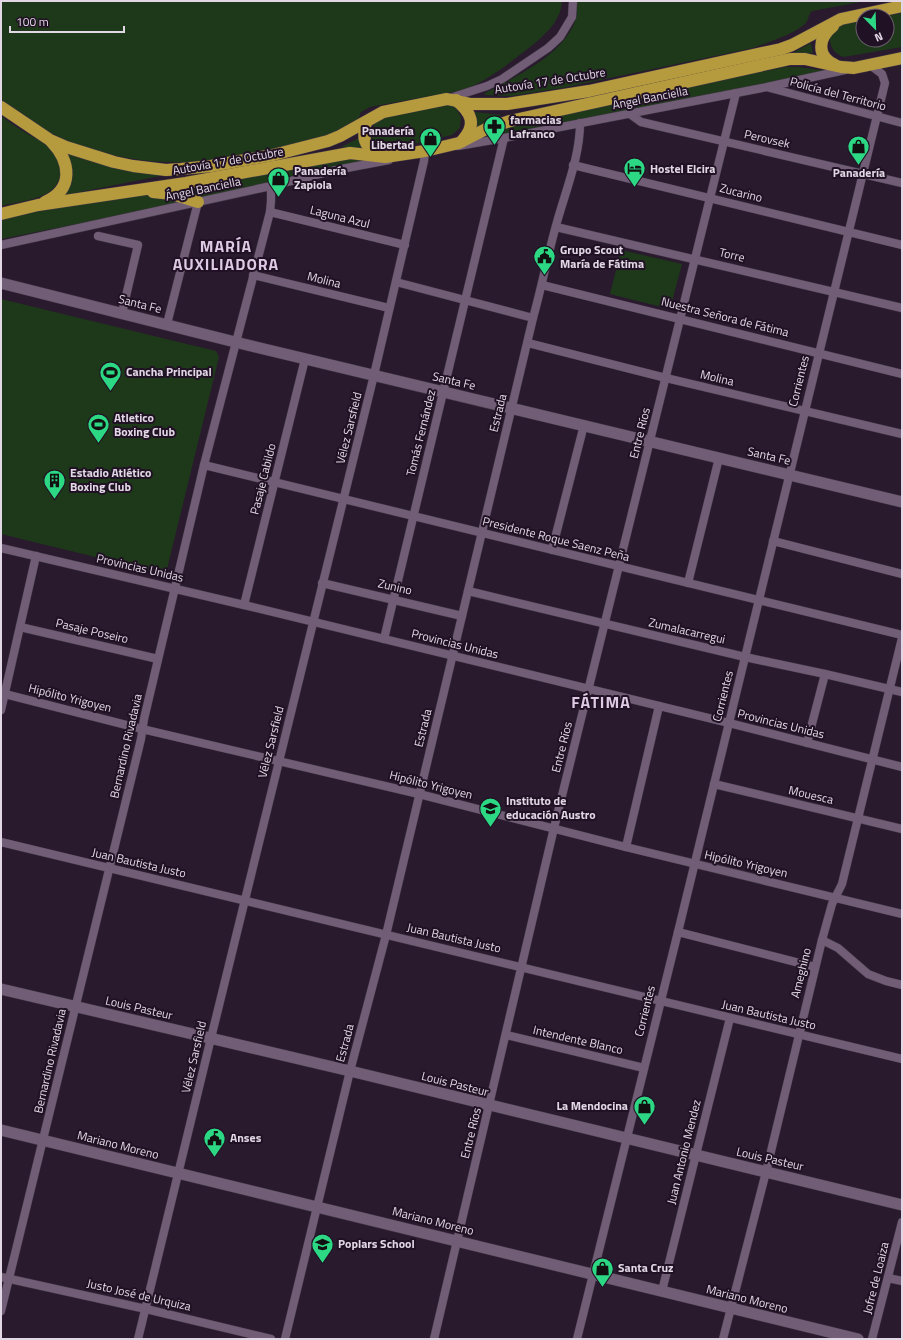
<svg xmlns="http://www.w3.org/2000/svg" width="903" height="1340" font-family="'Titillium Web',sans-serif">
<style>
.green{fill:#1e3919}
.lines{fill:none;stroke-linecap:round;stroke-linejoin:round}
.street-casing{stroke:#443848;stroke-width:9}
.secondary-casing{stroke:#443848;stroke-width:12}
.highway-casing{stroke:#443848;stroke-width:13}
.street{stroke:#715e76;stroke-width:8}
.secondary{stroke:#715e76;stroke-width:11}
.highway{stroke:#b59b3e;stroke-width:12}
.labels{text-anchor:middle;stroke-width:4;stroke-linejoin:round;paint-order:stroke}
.street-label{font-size:12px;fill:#e2d8e5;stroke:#201124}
.poi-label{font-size:12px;font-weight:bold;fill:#e2d8e5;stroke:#201124;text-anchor:start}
.district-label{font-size:16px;font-weight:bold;letter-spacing:1px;fill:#dfcae5;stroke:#201124}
</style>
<rect width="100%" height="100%" fill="#291a2e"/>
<g class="green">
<path d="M1 1H562C561 21 545 35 530 47 512 61 495 75 475 85 461 92 445 93 430 96 410 100 390 103 370 107L361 112C360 114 359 118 358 120 348 132 306 142 290 145 263 151 235 159 207 161 135 168 56 148 1 100Z"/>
<path d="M577 1H866L812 11C808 14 809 20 805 24 794 34 767 43 753 48L567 87 512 96 485 95V93C514 78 556 58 572 28 577 20 577 10 577 1Z"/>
<path d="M902 13V47L844 57C834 54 829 46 830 36L841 24 863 20V40H887V16H885Z"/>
<polygon points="811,43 813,53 793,53"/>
<polygon points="785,67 798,67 828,71 473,142 481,136 531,120"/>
<path d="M444 104 455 107 461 117 460 128 452 135 388 150C370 149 365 128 381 119Z"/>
<polygon points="475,112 502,115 477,128 477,118"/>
<path d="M1 116C9 122 18 128 26 133 33 138 42 140 48 146 64 159 66 183 46 194 35 200 13 203 1 206Z"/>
<polygon points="359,138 362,150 341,147"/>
<path d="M66 150 170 174 60 196C70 176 76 173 66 150Z"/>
<polygon points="348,156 379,160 198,199 166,189"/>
<polygon points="135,193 156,194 187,202 1,239 1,221 23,213"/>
<polygon points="621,250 682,264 670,309 610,294"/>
<polygon points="1,299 216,351 219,357 167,569 161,573 1,534"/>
</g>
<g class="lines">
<defs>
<g id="street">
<polyline points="770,88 902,123"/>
<polyline points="450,98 487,86 502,79 548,48 560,37 572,17 573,1"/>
<polyline points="630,114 641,122 902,183"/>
<polyline points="458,146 504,138 767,87 845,70"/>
<polyline points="573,165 902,245"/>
<polyline points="270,212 405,245"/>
<polyline points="556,227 902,308"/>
<polyline points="98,236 138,245 122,313"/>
<polyline points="1,245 271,186 336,170 389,160"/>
<polyline points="253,275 389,308"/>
<polyline points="396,282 533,318"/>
<polyline points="542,285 902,374"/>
<polyline points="167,324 198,202"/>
<polyline points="528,343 666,378 902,434"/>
<polyline points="204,465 902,635"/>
<polyline points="773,541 902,574"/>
<polyline points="1,548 244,605 729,723 902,767"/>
<polyline points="552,550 584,425"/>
<polyline points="322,583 462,616"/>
<polyline points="688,583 719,458"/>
<polyline points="468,591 745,657 825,674 902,692"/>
<polyline points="244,605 305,359"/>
<polyline points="20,627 158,659"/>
<polyline points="384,639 504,138"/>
<polyline points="1,693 142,729 419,794 626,847 902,914"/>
<polyline points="1,710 36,556"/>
<polyline points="807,743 825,674"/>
<polyline points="714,784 902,829"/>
<polyline points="1,842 902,1059"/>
<polyline points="626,847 659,706"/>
<polyline points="678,932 815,967"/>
<polyline points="822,940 838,948 868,974 886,981 902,985"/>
<polyline points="506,1035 644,1068"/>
<polyline points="1,1277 146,1309 271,1339"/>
<polyline points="888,1278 902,1281"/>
<polyline points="662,1291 730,1018"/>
<polyline points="1,1311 141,739 144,719 204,465 270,212 271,201 271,186"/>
<polyline points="138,1339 211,1038 374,375 424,161 425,151"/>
<path d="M285 1339 350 1071 386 935 533 318C542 286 548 253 557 222 566 190 580 156 580 123"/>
<polyline points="434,1339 554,828 736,93"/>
<polyline points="577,1339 678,932 885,83 882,74 870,65"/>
<polyline points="723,1339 766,1172 822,940 832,904 842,884 902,638"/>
<polyline points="872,1339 902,1222"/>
</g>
<g id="secondary">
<polyline points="1,283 235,342 902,502"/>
<polyline points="1,989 350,1071 902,1205"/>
<polyline points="1,1130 858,1339"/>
</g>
<g id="highway">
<path d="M833 26C818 38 816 56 835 65"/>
<path d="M456 100C472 113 477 125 462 141"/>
<polyline points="1,107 50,140 66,147 114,162 133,166 166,170 181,169 211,166 273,155 328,141 340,136 383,112 447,99 471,104 507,104 589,91 781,49 792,45 841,19 902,6"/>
<path d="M366 122C362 139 364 144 377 156"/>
<polyline points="153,192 172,194 198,202"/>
<path d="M45 202C74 189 71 162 51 141"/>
<polyline points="1,214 38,205 186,183 350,153 385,157 425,151 459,143 486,129 510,121 790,59 805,59 841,67 854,68 902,58"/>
</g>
</defs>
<use href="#street" class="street-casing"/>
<use href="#secondary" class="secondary-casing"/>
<use href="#highway" class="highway-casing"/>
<use href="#street" class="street"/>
<use href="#secondary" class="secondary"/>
<use href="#highway" class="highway"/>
</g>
<defs>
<symbol id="pharmacy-pin" viewBox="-11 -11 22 30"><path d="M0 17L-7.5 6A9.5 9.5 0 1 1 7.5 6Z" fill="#2cd884" stroke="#201124"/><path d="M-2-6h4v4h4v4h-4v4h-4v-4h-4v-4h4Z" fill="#111"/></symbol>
<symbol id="shop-pin" viewBox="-11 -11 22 30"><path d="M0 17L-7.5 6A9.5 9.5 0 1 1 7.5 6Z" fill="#2cd884" stroke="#201124"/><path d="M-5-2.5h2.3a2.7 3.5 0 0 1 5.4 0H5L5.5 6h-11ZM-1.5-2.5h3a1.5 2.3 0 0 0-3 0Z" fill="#111"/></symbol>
<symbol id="hotel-pin" viewBox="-11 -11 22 30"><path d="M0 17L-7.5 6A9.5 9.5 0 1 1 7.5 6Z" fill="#2cd884" stroke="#201124"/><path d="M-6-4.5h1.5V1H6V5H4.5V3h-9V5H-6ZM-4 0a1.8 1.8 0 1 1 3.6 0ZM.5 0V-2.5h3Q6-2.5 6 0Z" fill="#111"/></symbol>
<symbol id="civic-pin" viewBox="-11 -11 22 30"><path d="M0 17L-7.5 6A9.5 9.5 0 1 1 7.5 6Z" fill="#2cd884" stroke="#201124"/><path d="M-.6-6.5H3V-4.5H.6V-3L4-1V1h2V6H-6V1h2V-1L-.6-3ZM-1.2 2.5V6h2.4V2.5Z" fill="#111"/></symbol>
<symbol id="stadium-pin" viewBox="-11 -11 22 30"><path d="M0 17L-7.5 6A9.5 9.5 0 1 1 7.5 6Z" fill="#2cd884" stroke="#201124"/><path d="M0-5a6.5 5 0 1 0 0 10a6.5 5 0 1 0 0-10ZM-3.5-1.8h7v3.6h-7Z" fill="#111"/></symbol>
<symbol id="building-pin" viewBox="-11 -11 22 30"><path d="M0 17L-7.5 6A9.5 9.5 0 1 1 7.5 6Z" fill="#2cd884" stroke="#201124"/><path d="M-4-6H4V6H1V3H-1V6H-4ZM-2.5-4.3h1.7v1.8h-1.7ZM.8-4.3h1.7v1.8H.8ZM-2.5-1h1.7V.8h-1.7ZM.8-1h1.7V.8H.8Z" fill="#111"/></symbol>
<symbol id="school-pin" viewBox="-11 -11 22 30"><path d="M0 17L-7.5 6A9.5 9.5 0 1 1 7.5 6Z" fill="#2cd884" stroke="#201124"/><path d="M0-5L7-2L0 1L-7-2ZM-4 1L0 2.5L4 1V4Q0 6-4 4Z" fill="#111"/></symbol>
</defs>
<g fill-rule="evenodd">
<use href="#pharmacy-pin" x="482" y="114" width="25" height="34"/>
<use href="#shop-pin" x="418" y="126" width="25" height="34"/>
<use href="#shop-pin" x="846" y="134" width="25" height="34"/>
<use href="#hotel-pin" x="622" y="156" width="25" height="34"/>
<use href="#shop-pin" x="266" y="166" width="25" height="34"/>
<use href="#civic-pin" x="532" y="244" width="25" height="34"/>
<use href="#stadium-pin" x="98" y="360" width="25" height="34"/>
<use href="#stadium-pin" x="86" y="412" width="25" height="34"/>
<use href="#building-pin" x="42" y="468" width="25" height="34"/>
<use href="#school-pin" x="478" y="796" width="25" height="34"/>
<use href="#shop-pin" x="632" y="1094" width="25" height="34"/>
<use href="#civic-pin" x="202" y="1126" width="25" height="34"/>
<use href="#school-pin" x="310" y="1232" width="25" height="34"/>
<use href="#shop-pin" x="590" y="1256" width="25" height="34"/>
</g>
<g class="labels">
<g class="street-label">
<text transform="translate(550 81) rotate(-9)" y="4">Autovía 17 de Octubre</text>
<text transform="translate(838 94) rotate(15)" y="4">Policía del Territorio</text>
<text transform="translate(650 98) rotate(-11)" y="4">Ángel Banciella</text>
<text transform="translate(767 139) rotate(13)" y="4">Perovsek</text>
<text transform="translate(228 161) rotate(-10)" y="4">Autovía 17 de Octubre</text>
<text transform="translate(203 189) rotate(-12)" y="4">Ángel Banciella</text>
<text transform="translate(741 193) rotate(14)" y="4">Zucarino</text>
<text transform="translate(340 217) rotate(14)" y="4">Laguna Azul</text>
<text transform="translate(732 255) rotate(13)" y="4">Torre</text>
<text transform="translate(324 280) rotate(14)" y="4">Molina</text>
<text transform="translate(140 304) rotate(14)" y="4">Santa Fe</text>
<text transform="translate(725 317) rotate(14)" y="4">Nuestra Señora de Fátima</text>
<text transform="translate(717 378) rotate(13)" y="4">Molina</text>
<text transform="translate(454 381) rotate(13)" y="4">Santa Fe</text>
<text transform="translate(799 381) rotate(-76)" y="4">Corrientes</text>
<text transform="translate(498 413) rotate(-76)" y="4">Estrada</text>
<text transform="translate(349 428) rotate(-76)" y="4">Vélez Sarsfield</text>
<text transform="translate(421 433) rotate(-76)" y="4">Tomás Fernández</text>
<text transform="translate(640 433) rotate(-76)" y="4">Entre Ríos</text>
<text transform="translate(769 456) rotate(13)" y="4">Santa Fe</text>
<text transform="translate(263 479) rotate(-76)" y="4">Pasaje Cabildo</text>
<text transform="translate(556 539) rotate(14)" y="4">Presidente Roque Saenz Peña</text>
<text transform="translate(140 568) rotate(13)" y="4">Provincias Unidas</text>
<text transform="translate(395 587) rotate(13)" y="4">Zunino</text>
<text transform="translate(92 631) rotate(13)" y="4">Pasaje Poseiro</text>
<text transform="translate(687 631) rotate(13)" y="4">Zumalacarregui</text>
<text transform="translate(455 644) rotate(14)" y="4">Provincias Unidas</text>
<text transform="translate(723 696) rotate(-76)" y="4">Corrientes</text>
<text transform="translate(70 698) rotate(14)" y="4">Hipólito Yrigoyen</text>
<text transform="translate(781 724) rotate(14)" y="4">Provincias Unidas</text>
<text transform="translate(423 728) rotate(-76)" y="4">Estrada</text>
<text transform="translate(271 742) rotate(-76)" y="4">Vélez Sarsfield</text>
<text transform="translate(126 746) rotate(-77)" y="4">Bernardino Rivadavia</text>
<text transform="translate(562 747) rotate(-76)" y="4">Entre Ríos</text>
<text transform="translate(431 785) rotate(14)" y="4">Hipólito Yrigoyen</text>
<text transform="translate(811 795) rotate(13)" y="4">Mouesca</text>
<text transform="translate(139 863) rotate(13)" y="4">Juan Bautista Justo</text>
<text transform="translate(746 864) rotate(13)" y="4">Hipólito Yrigoyen</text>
<text transform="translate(454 938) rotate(13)" y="4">Juan Bautista Justo</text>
<text transform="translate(801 973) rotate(-76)" y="4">Ameghino</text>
<text transform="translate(139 1008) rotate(13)" y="4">Louis Pasteur</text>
<text transform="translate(645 1011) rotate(-76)" y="4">Corrientes</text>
<text transform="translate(769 1015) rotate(13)" y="4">Juan Bautista Justo</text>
<text transform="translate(578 1040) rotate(13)" y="4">Intendente Blanco</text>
<text transform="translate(345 1043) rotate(-75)" y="4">Estrada</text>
<text transform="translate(194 1057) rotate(-77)" y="4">Vélez Sarsfield</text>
<text transform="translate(50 1061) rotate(-77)" y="4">Bernardino Rivadavia</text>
<text transform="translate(455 1084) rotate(14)" y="4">Louis Pasteur</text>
<text transform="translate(471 1133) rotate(-76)" y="4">Entre Ríos</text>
<text transform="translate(118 1145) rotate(14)" y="4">Mariano Moreno</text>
<text transform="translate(684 1152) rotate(-76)" y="4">Juan Antonio Mendez</text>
<text transform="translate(770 1159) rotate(13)" y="4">Louis Pasteur</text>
<text transform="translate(433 1221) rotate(14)" y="4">Mariano Moreno</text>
<text transform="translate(876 1278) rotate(-76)" y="4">Jofre de Loaiza</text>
<text transform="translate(139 1295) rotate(13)" y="4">Justo José de Urquiza</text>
<text transform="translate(747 1299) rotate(14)" y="4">Mariano Moreno</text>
</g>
<g class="poi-label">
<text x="510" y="124">farmacias<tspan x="510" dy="14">Lafranco</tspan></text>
<text x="414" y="135" text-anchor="end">Panadería<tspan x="414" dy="14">Libertad</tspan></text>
<text x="650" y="173">Hostel Elcira</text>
<text x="294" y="175">Panadería<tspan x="294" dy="14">Zapiola</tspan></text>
<text x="859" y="177" text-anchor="middle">Panadería</text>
<text x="560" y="254">Grupo Scout<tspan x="560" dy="14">María de Fátima</tspan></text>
<text x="126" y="376">Cancha Principal</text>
<text x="114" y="422">Atletico<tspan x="114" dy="14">Boxing Club</tspan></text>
<text x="70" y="477">Estadio Atlético<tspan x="70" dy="14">Boxing Club</tspan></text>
<text x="506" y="805">Instituto de<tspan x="506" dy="14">educación Austro</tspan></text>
<text x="628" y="1110" text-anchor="end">La Mendocina</text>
<text x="230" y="1142">Anses</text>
<text x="338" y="1248">Poplars School</text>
<text x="618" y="1272">Santa Cruz</text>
</g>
<g class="district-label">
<text x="226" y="252">MARÍA<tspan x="226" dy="18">AUXILIADORA</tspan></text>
<text x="601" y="708">FÁTIMA</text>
</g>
</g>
<rect width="903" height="1340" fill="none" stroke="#e2d8e5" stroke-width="4"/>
<g transform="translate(875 28) rotate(157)"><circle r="19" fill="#201124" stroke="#6e6171"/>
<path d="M0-3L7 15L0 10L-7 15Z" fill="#2cd884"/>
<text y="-6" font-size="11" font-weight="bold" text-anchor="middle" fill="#e2d8e5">N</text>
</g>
<path d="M10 26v6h114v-6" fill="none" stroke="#e2d8e5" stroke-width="2"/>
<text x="16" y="26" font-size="12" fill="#e2d8e5" stroke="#201124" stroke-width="3" paint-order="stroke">100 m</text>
</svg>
